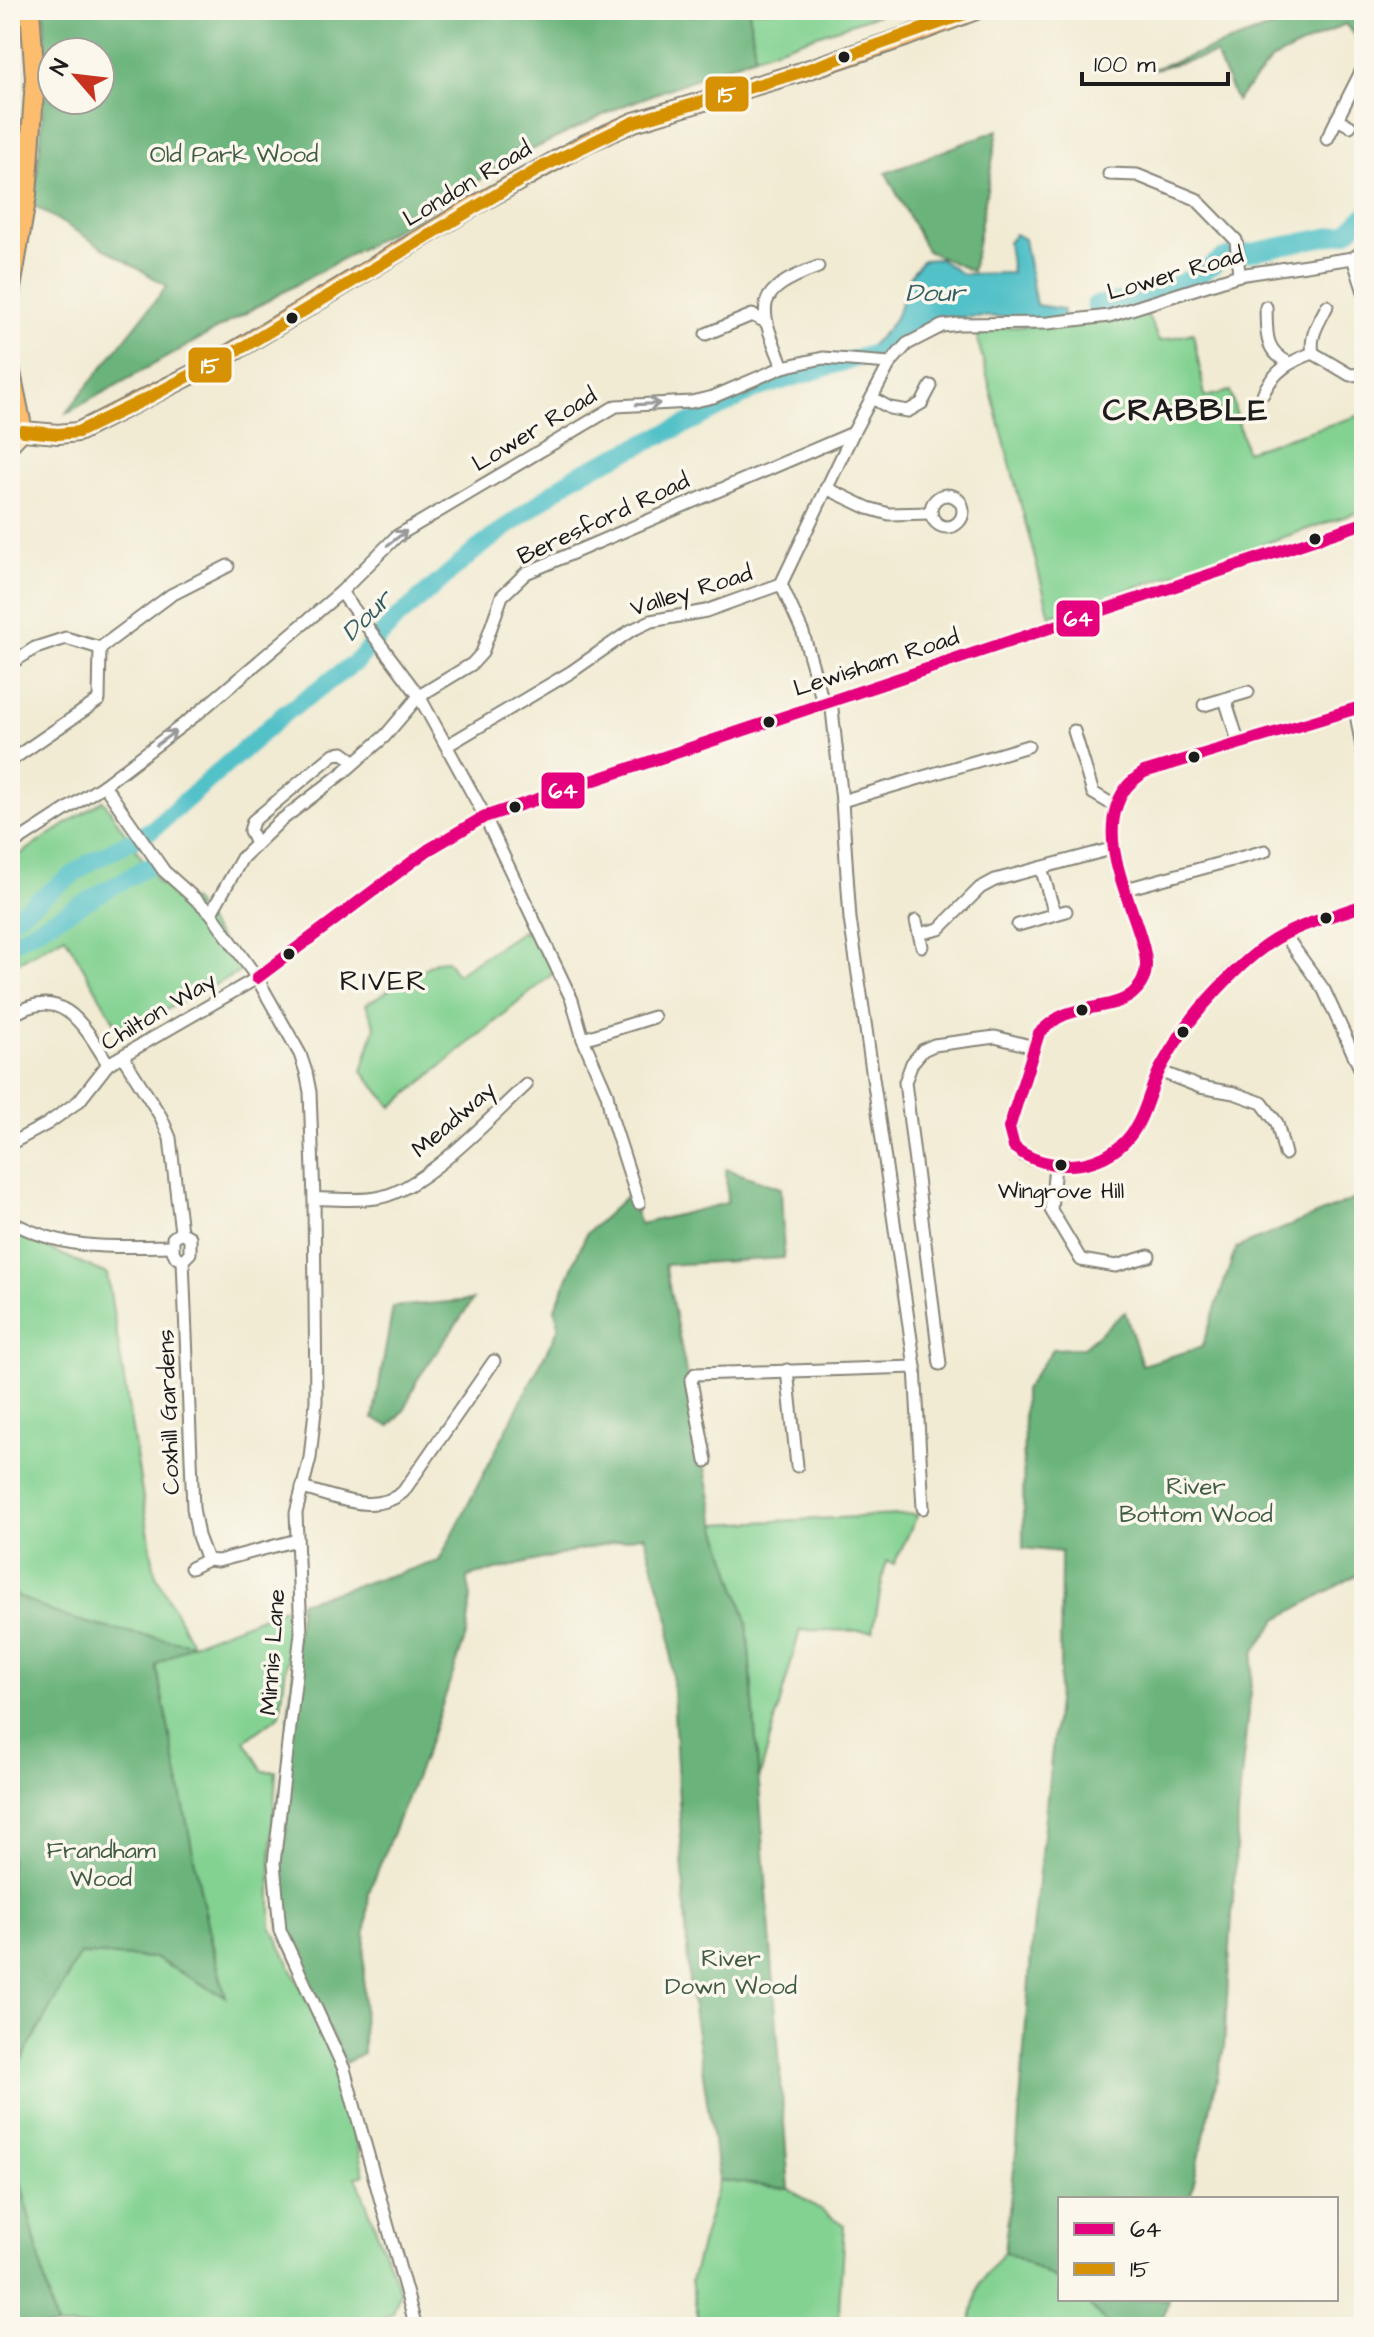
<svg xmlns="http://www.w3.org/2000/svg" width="1374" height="2337" font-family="'Architects Daughter',sans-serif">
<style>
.green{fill:#83d292;stroke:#507757;stroke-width:2}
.forest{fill:#6ab47c;stroke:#43684c;stroke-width:2;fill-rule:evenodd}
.water{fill:#53c1c8;stroke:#386e72;stroke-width:2}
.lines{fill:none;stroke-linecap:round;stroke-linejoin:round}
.river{stroke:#53c1c8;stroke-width:18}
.street-casing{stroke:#868478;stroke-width:15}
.secondary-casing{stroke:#868478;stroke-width:20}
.primary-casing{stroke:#868478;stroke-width:22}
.street{stroke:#fff;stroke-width:11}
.secondary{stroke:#fee5c5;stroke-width:16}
.primary{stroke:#fcbd6e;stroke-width:18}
.bus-1-casing{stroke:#fbf7ec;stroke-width:18}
.bus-2-casing{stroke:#fbf7ec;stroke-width:18}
.bus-1{stroke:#e5007d;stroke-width:12}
.bus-2{stroke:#d69104;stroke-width:12}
.oneway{stroke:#999}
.bus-dot{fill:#1c1c1c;stroke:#fbf7ec;stroke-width:3}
.labels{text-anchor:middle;stroke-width:7;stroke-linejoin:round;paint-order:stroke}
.bus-label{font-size:22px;fill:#1c1c1c;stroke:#fbf7ec}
.park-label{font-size:24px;fill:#405c45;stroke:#fbf7ec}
.street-label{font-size:24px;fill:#1c1c1c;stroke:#fbf7ec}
.water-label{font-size:26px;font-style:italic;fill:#325e61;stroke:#fbf7ec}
.quarter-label{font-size:28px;letter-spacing:2px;fill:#1c1c1c;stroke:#fbf7ec}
.district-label{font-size:32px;font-weight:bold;letter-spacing:2px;fill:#1c1c1c;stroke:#fbf7ec}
.line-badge{stroke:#fbf7ec;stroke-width:3}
.badge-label{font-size:22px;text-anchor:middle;font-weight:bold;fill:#fff}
</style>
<rect width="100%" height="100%" fill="#fbf7ec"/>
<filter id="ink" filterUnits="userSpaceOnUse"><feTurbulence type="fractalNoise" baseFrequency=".0125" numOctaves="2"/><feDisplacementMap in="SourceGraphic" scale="16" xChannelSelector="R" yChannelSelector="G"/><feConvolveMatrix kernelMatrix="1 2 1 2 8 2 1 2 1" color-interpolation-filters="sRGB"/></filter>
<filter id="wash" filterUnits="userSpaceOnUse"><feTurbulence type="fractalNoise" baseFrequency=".006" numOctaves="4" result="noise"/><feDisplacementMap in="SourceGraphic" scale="32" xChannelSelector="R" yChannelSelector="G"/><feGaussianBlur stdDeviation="1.8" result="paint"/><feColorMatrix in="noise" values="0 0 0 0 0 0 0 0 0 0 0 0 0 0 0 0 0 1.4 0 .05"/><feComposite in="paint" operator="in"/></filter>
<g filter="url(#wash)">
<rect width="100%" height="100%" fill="#f1ebd3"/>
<g class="green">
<polygon points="749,10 892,10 755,56"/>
<path d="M1146 311 1159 341 1193 333 1205 397 1230 391 1246 451 1364 414V510L1050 616 975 330C1032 322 1091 331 1146 311Z"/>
<polygon points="103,800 158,882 193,902 242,971 121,1033 65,936 10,967 10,861"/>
<polygon points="533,927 556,971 392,1107 362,1071 375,1027 366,1004 437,961 447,960 457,974 522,931 525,934"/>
<path d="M10 1232 107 1274 155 1573 192 1644 294 1604 280 1715 245 1741 263 1771H276L271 1862V1926L337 2064 364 2175 356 2176 400 2292 393 2313 362 2327H56L15 2158 10 2128V2081L80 1954 154 1958 225 1996 196 1872 156 1665 191 1644C130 1632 64 1625 10 1591Z"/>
<polygon points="918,1514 894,1564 886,1561 873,1631 800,1630 759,1780 747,1622 716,1524"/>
<polygon points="719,2180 789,2189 844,2225 838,2327 700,2327 691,2281"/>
<polygon points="1004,2251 1060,2281 1060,2299 1083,2299 1110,2327 969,2327 980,2283"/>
</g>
<g class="forest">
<path d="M44 10H749L755 56 620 107 515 158 448 200 65 414 167 286 33 205C42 141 47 75 44 10ZM52 52H100V100H52Z"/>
<polygon points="1321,10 1364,10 1364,45 1345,24 1271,60 1236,101 1216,54 1150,70"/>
<polygon points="998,130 972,271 927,251 886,173"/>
<polygon points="726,1169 781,1188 784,1258 665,1265 716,1524 747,1622 789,2189 719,2180 689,1982 669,1620 644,1535 467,1577 471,1597 467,1633 428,1746 369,1892 364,1955 363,2054 346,2063 280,1930 274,1863 300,1602 439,1561 559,1327 555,1308 586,1234 629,1194 640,1224 727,1203"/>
<polygon points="1364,1195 1364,1571 1278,1619 1254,1652 1239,1800 1224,2048 1190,2199 1060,2199 1060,2281 1004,2251 1017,2145 1032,1940 1060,1673 1061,1552 1023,1548 1024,1390 1053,1349 1082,1348 1125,1312 1142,1365 1202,1347 1236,1248"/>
<polygon points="473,1300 417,1380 405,1409 390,1426 373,1419 393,1307"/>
<path d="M10 1591C64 1625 130 1632 192 1644L156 1665 211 1944 226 1997 154 1958 80 1954 10 2081Z"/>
<polygon points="10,2128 15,2158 56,2327 10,2327"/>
<polygon points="1083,2299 1168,2299 1161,2327 1110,2327"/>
</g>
<path class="water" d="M1015 234 1024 239 1036 305 1063 309V316L1051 320C1018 319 968 311 938 323 914 332 898 352 871 354L867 349C876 340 888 331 894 319 907 297 900 283 923 260L939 259 962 274 1012 273 1008 242Z"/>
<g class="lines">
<g class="river">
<polyline points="1095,305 1144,297 1201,274 1222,258 1346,233 1364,216"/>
<polyline points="10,920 89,863 153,829 284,714 357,661 394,621 476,550 576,475 697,419 756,389 871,354"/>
<polyline points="10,944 151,865"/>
</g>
</g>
</g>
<g filter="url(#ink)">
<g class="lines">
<defs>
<g id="street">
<polyline points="1337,119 1350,126"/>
<polyline points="1327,139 1364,66"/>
<polyline points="1109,174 1137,175 1196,199 1236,240 1239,275"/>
<polyline points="1353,258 1364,292"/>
<path d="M1327 306C1320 321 1309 335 1313 353L1350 375 1364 374"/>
<path d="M1266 307C1267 332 1263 350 1289 363"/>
<polyline points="706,334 752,315 764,321"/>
<path d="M783 367C759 307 750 292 818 267"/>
<path d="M1263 394C1273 371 1291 361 1313 353"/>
<polyline points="872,398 890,408 908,411 922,403 931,386"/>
<polyline points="826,488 868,508 889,514 931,513"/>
<circle cx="947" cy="511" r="16"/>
<polyline points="781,584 803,633 823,702"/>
<polyline points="341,592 419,696 482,811 572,1000 583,1039 607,1094 612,1119 639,1203"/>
<polyline points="1364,651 1364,652"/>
<polyline points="10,664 35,648 66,638 100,648"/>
<polyline points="1225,699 1239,744"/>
<polyline points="831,700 842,801 850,919 915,1367 923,1508"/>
<polyline points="1204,705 1248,692"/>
<path d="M1364 706 1144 772C1086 807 1125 883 1140 933 1144 949 1151 965 1143 981 1126 1018 1066 996 1039 1033 1032 1052 1026 1071 1020 1091 1008 1132 999 1158 1055 1165 1075 1167 1102 1162 1119 1149 1140 1133 1147 1097 1158 1074 1182 1024 1234 960 1283 934 1308 922 1338 915 1364 905"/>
<polyline points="1355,708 1364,759"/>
<polyline points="1074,731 1093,793 1115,806"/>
<polyline points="448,745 571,672 630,631 651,621 706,611 781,584 853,433 890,363 907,344 942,326 959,324 1048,323 1109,316 1239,275 1353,258 1364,250"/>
<polyline points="10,761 99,700 100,648 171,595 228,566"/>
<polyline points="104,785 164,871 211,913 257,978 300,1054 306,1072 310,1092 314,1199 316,1401 310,1458 296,1513 301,1633 274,1863 280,1930 344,2069 416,2327"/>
<polyline points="842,801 1028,746"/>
<polyline points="256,844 250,831 253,821 334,754 343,753 354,761"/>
<polyline points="10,846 104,785 197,714 341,592 397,536 616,406 691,402 713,397 783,367 823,358 890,363"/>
<polyline points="1041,868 1055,914"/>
<polyline points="1126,889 1265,851"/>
<polyline points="211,913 242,858 279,822 345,771 385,736 419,696 472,664 482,653 502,596 526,573 853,433"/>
<polyline points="916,921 922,946"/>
<polyline points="1018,925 1066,911"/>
<polyline points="919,934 939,929 980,888 995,880 1115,848"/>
<polyline points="1284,934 1324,990 1364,1077"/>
<path d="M10 1017C61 982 84 1025 108 1064"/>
<polyline points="583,1039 654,1017"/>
<polyline points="123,1057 161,1117 170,1138 181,1232"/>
<polyline points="1159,1071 1200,1087 1234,1093 1262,1103 1277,1123 1285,1154"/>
<polyline points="10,1144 47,1124 79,1101 108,1064 257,978 428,850 484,817 1364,523"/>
<polyline points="1055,1165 1051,1210 1081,1260 1116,1266 1149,1256"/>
<path d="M314 1199C335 1198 361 1202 381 1197 425 1188 492 1116 526 1085"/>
<path d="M10 1221C64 1251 113 1247 172 1246"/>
<polygon points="181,1232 190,1237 190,1253 183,1260 176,1257 173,1251 173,1238"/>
<polyline points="183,1260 193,1508 198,1536 207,1560"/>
<polyline points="940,1364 905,1082 912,1063 923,1050 934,1045 995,1037 1034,1047"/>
<polyline points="787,1370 797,1466"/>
<polyline points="706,1461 691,1381 695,1374 915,1367"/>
<path d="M302 1488C334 1496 374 1516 403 1492L494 1361"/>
<polyline points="191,1568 207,1560 218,1561 297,1540"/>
</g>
<polyline id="secondary" points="10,445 23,431"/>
<g id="primary">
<polyline points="10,294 27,195 35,79 30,10"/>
<polyline points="10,368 23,431 58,434 78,432 215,363 476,205 585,144 634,122 801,72 905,37 976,10"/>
</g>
</defs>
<use href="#street" class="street-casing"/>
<use href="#secondary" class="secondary-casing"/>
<use href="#primary" class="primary-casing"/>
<use href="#street" class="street"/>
<use href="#secondary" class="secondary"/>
<use href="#primary" class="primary"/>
<defs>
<g id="bus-1">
<polyline points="257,978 428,850 484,817 1364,523"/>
<path d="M1014 1147 1009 1128 1039 1033C1047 1026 1054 1019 1064 1015 1089 1004 1125 1010 1141 984 1149 970 1146 956 1142 942 1130 897 1093 833 1126 788 1130 782 1138 777 1144 772L1364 706"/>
<path d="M1014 1147C1046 1174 1103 1171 1130 1136 1145 1117 1149 1091 1160 1069 1175 1041 1195 1013 1217 990 1237 969 1258 948 1283 935 1309 921 1337 915 1364 905"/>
</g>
<polyline id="bus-2" points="23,431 58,434 78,432 148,398 245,346 544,166 634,122 801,72 976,10"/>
</defs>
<use href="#bus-1" class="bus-1-casing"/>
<use href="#bus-2" class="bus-2-casing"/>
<use href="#bus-1" class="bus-1"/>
<use href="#bus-2" class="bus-2"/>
</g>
<defs><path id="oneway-shaft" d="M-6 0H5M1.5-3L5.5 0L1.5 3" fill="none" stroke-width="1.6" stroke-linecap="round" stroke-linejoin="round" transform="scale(2)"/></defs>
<g class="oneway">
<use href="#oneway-shaft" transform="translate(648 404) rotate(-3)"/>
<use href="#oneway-shaft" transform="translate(397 538) rotate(-37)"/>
<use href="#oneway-shaft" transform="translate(166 738) rotate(-37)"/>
</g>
</g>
<g class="bus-dot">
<circle cx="844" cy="57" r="7"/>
<circle cx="292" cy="318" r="7"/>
<circle cx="1315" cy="539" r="7"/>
<circle cx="769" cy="722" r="7"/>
<circle cx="1194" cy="757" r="7"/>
<circle cx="515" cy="807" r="7"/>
<circle cx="1326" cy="918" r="7"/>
<circle cx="289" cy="954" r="7"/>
<circle cx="1082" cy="1010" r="7"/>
<circle cx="1183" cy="1032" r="7"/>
<circle cx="1061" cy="1165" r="7"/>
</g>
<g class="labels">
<g class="bus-label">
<text x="1061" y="1198">Wingrove Hill</text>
</g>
<g class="park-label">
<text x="234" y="162">Old Park Wood</text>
<text x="1196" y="1494">River<tspan x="1196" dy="28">Bottom Wood</tspan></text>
<text x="101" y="1858">Frandham<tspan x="101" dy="28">Wood</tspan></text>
<text x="731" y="1966">River<tspan x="731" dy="28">Down Wood</tspan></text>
</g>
<g class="street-label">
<text transform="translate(467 183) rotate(-31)" y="8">London Road</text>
<text transform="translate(1175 273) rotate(-16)" y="8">Lower Road</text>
<text transform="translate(534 429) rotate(-31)" y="8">Lower Road</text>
<text transform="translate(603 518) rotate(-25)" y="8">Beresford Road</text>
<text transform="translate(691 590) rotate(-17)" y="8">Valley Road</text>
<text transform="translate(876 662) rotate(-18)" y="8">Lewisham Road</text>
<text transform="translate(158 1011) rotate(-31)" y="8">Chilton Way</text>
<text transform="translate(453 1119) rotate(-41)" y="8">Meadway</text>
<text transform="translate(168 1412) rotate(-92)" y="8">Coxhill Gardens</text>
<text transform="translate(272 1652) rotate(-86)" y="8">Minnis Lane</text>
</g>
<g class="water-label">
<text x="935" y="301">Dour</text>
<text transform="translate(366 615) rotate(-45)" y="9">Dour</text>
</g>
<g class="quarter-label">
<text x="384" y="990">RIVER</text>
</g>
<g class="district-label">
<text x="1186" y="420">CRABBLE</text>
</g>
</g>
<g class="line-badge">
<rect x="704" y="75" width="46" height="38" rx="8" fill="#d69104"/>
<rect x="187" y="346" width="46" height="38" rx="8" fill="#d69104"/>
<rect x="1055" y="599" width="46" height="39" rx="8" fill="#e5007d"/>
<rect x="540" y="771" width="46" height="39" rx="8" fill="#e5007d"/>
</g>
<g class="badge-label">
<text x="727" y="102">15</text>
<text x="210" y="373">15</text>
<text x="1078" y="626">64</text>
<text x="563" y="798">64</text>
</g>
<rect width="1374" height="2337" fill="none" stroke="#fbf7ec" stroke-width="40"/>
<rect x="1058" y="2197" width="280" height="104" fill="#fbf7ec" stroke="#a29f99" stroke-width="2"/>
<rect x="1074" y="2223" width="40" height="12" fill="#e5007d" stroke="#a29f99" stroke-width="2"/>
<text x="1130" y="2237" font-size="24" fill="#1c1c1c">64</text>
<rect x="1074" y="2263" width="40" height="12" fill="#d69104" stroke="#a29f99" stroke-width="2"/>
<text x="1130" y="2277" font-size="24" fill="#1c1c1c">15</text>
<g transform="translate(76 76) rotate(298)"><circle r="38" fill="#fbf7ec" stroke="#a29f99" stroke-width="2"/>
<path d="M0-6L14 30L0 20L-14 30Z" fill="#c8321e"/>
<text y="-12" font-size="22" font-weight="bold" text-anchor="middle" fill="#1c1c1c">N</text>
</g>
<path d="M1082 72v12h146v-12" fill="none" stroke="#1c1c1c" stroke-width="4"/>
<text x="1094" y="72" font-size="24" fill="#1c1c1c" stroke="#fbf7ec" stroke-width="6" paint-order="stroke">100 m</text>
</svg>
